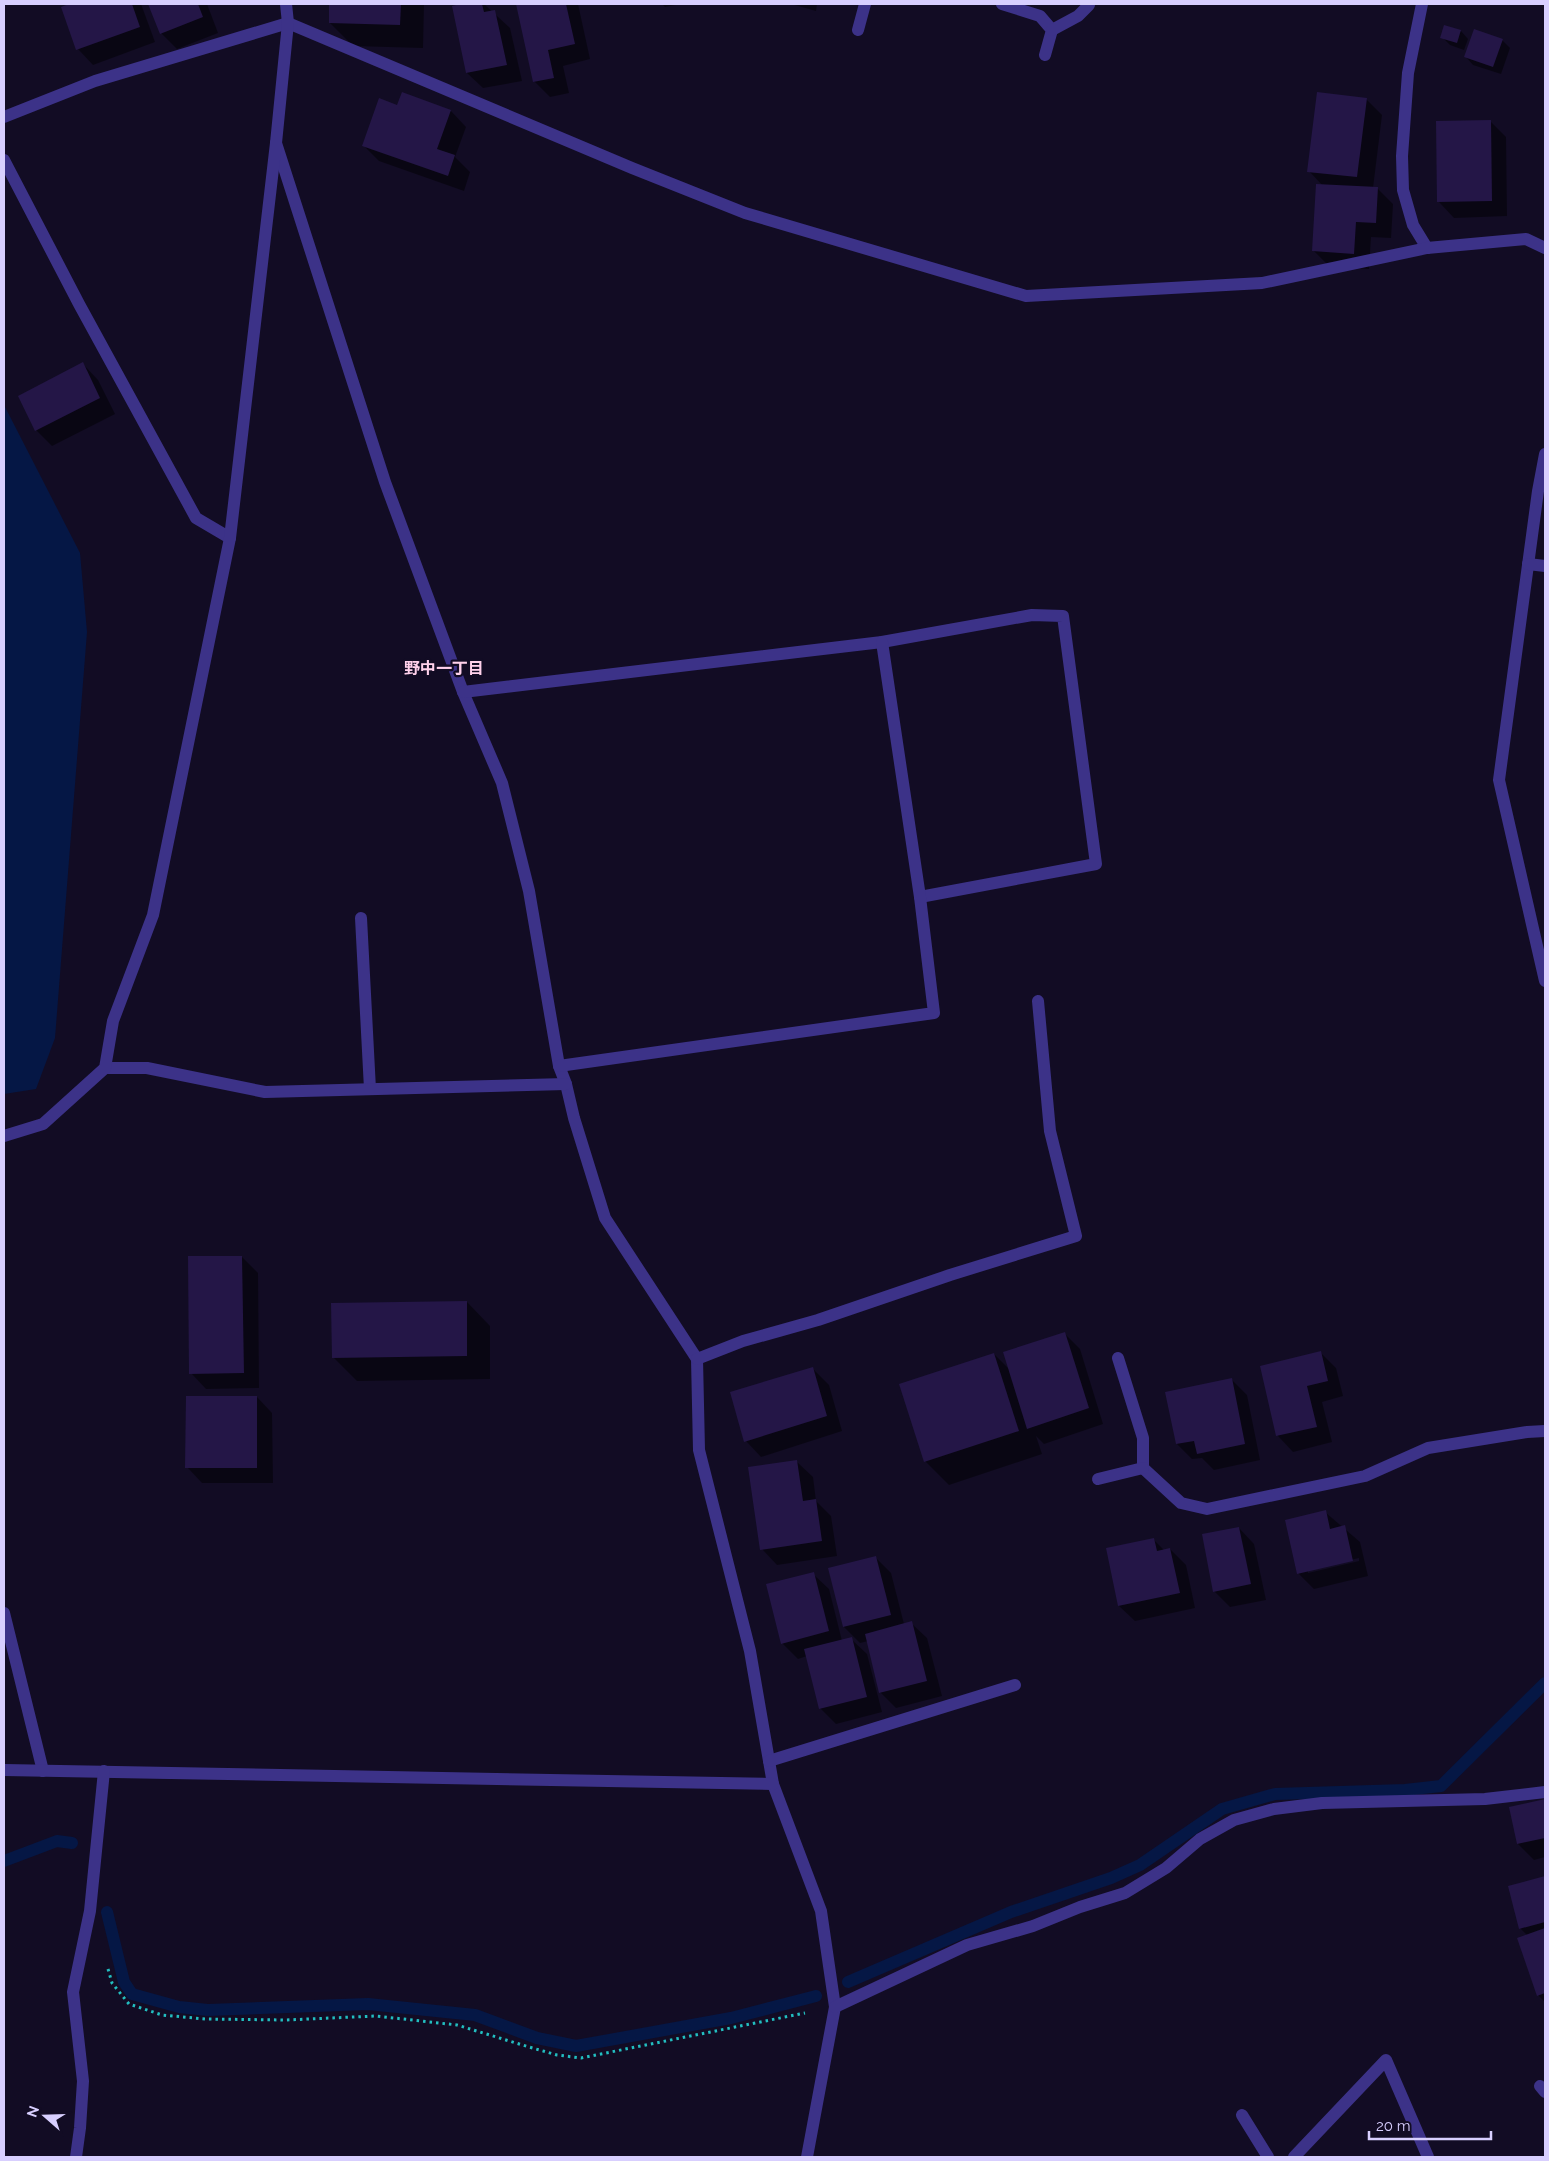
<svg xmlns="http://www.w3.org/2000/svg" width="1549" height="2161" font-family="Raleway,'Noto Sans JP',sans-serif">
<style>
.water{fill:#051745}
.shadow{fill:#0007;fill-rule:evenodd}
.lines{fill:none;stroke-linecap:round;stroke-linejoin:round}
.stream{stroke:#051745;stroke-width:12}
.building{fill:#241647}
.path{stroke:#22bec0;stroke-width:3;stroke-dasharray:2.5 4;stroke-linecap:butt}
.minor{stroke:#3c3288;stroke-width:12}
.labels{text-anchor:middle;stroke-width:4.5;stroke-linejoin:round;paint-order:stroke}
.neighbourhood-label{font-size:16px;font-weight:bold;fill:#ffd1eb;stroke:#120c24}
</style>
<rect width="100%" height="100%" fill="#120c24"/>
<polygon class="water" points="4,405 80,553 87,632 55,1038 36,1089 4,1094"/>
<g class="shadow">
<polygon points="73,4 141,4 155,42 93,65 78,49 63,8"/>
<polygon points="150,4 207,4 218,33 177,49 161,33"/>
<polygon points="331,4 424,4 423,48 353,46 330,23"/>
<polygon points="465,4 484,4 510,28 522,81 483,88 467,73 453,7"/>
<polygon points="517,4 578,4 590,59 563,66 569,93 550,97 534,81"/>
<polygon points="662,4 681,4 665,7"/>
<polygon points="791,4 817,4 816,11"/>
<polygon points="1461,31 1468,39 1464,50 1450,45 1442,37"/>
<polygon points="1502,40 1510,48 1501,74 1473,65 1466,57"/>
<polygon points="403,93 451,111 466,127 455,157 470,172 464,191 379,161 363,145 398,106"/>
<polygon points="1366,99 1382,115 1373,188 1378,189 1393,204 1391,238 1371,237 1369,269 1329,266 1314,251 1323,186 1309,171"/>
<polygon points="1491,122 1506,137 1507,216 1454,218 1439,202"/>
<polygon points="83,364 98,380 115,414 52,446 36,430"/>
<polygon points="242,1257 258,1273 259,1388 206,1389 191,1373"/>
<polygon points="467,1302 490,1326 490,1379 357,1381 333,1357"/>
<polygon points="1064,1333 1080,1349 1103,1424 1044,1444 1036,1436 1042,1454 949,1485 925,1461 994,1354 1010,1370"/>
<polygon points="1321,1353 1336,1368 1343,1396 1322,1402 1332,1442 1293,1452 1278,1436 1262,1367"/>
<polygon points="813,1369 829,1385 842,1431 761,1457 746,1441"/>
<polygon points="1232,1380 1247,1395 1260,1460 1214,1470 1202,1458 1192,1459 1177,1444"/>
<polygon points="257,1397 272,1413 273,1483 202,1483 187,1467"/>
<polygon points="797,1462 813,1477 816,1501 831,1516 837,1556 777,1565 762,1549"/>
<path d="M1325 1512 1360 1542 1368 1576 1314 1589 1299 1574 1286 1521ZM1359 1558V1561L1308 1573V1570Z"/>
<polygon points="1239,1528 1254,1544 1266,1600 1230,1607 1214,1591"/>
<polygon points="1154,1540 1164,1550 1170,1549 1186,1565 1195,1608 1135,1621 1119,1606"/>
<polygon points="875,1557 891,1573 904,1624 911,1623 927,1638 942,1696 896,1708 880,1692 868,1641 860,1643 844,1627 830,1569"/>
<polygon points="813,1574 829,1589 842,1641 851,1639 867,1654 882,1712 836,1724 820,1708 807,1656 798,1659 782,1643"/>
<polygon points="1545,1800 1545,1857 1534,1860 1518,1844 1510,1808"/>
<polygon points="1545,1878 1545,2002 1538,1995 1528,1936 1520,1928 1510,1887"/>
</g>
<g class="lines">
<g class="stream">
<polyline points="4,1861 57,1841 72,1843"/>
<polyline points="107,1912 124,1982 132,1994 179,2007 208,2010 368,2004 475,2015 537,2038 576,2046 731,2018 816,1996"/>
<polyline points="848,1982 1011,1912 1111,1878 1140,1865 1222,1809 1275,1794 1405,1790 1441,1786 1545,1683"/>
</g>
</g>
<g class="building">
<polygon points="69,4 132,4 140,27 76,50 61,7"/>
<polygon points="148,4 198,4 203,17 160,34"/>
<polygon points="329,4 401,4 400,25 329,23"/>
<polygon points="460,4 482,4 484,12 495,10 507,65 466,73 452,6"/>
<polygon points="516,4 566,4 575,44 548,50 554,78 533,82"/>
<polygon points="1444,25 1461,30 1457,43 1440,38"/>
<polygon points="1474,29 1503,39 1493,67 1464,57"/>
<polygon points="402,92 451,110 437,149 455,155 448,176 362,146 379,98 397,105"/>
<polygon points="1317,92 1367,98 1357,177 1307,172"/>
<polygon points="1491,120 1492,201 1437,202 1436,121"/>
<polygon points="1316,184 1378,187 1376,223 1356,222 1354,254 1312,251"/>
<polygon points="83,362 100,398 35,431 18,396"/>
<polygon points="188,1256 242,1256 244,1373 189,1374"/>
<polygon points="467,1301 467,1356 332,1358 331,1303"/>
<polygon points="1065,1332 1089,1408 1027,1429 1003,1352"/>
<polygon points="1321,1351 1328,1381 1307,1386 1317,1427 1276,1436 1260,1366"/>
<polygon points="994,1353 1019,1431 924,1462 899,1384"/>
<polygon points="813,1367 827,1416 744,1442 730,1392"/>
<polygon points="1232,1378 1245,1444 1197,1454 1194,1441 1176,1444 1165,1392"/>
<polygon points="186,1396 257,1396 257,1468 185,1468"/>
<polygon points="797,1460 803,1501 816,1499 822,1541 760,1550 748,1467"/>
<polygon points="1326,1510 1330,1529 1345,1525 1353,1561 1297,1574 1285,1520"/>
<polygon points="1239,1527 1251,1584 1213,1592 1202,1534"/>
<polygon points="1154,1538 1157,1551 1170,1548 1180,1593 1118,1606 1106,1548"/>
<polygon points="876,1556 891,1615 843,1627 828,1568"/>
<polygon points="814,1572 829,1631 781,1644 766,1584"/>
<polygon points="912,1621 927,1681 879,1693 865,1634"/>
<polygon points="852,1637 867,1697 819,1709 804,1649"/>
<polygon points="1545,1799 1545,1838 1517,1844 1509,1807"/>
<polygon points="1545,1876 1545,1922 1519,1929 1508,1886"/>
<polygon points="1545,1928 1545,1993 1537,1996 1517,1938"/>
</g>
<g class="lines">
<polyline class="path" points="108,1969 112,1983 129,2004 162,2015 205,2019 286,2020 376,2016 457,2025 529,2047 557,2055 581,2058 805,2013"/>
<g class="minor">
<polyline points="1002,4 1040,16 1052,30 1045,55"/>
<polyline points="1422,4 1408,73 1402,156 1403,190 1413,225 1427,248"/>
<polyline points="858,30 865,4"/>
<polyline points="1052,30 1078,16 1089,5"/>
<polyline points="4,117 95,81 288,23 632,168 745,213 1026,296 1262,283 1427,248 1526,239 1545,248"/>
<polyline points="276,143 385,482 463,692 502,783 529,891 559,1066 566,1084 574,1118 605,1218 697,1359 699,1450 750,1651 773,1784 821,1911 835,2007 807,2157"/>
<polyline points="4,160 79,304 196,518 230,538"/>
<polyline points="1545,454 1538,491 1499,780 1545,981"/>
<polyline points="1528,564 1545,566"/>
<polyline points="463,692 882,642 1032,615 1063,616 1096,864 920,897"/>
<polyline points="361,918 370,1089"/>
<polyline points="559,1066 934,1013 920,897 882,642"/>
<polyline points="105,1068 147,1068 265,1092 566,1084"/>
<polyline points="4,1136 43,1124 105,1068 113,1021 153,915 230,538 276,143 288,23 286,4"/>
<polyline points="1118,1358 1143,1438 1143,1468 1181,1503 1207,1509 1365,1476 1428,1448 1527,1432 1545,1431"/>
<polyline points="697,1359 743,1341 818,1320 950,1275 1076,1236 1050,1131 1038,1001"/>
<polyline points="1098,1479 1143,1468"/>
<polyline points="4,1613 43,1771"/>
<polyline points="769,1761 1015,1685"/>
<polyline points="4,1770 773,1784"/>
<polyline points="835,2007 967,1945 1033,1926 1080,1907 1125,1893 1166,1868 1200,1839 1234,1820 1274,1809 1322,1803 1485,1799 1545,1792"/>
<polyline points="1540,2086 1545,2092"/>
<polyline points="1242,2115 1268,2157"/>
<polyline points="76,2157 80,2128 83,2081 73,1992 90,1911 104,1771"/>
<polyline points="1294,2157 1386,2060 1428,2157"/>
</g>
</g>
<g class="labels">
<g class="neighbourhood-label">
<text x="444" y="674">野中一丁目</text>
</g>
</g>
<rect width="1549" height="2161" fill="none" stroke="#d8cfff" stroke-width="10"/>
<g transform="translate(45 2116) rotate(290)" stroke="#120c24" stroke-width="4" paint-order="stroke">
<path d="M0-4L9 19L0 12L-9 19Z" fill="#d8cfff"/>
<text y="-8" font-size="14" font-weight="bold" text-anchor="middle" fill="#d8cfff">N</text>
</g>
<path d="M1369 2131v8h122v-8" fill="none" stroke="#d8cfff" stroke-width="2.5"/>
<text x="1376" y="2131" font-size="15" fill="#d8cfff" stroke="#120c24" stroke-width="4" paint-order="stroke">20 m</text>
</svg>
